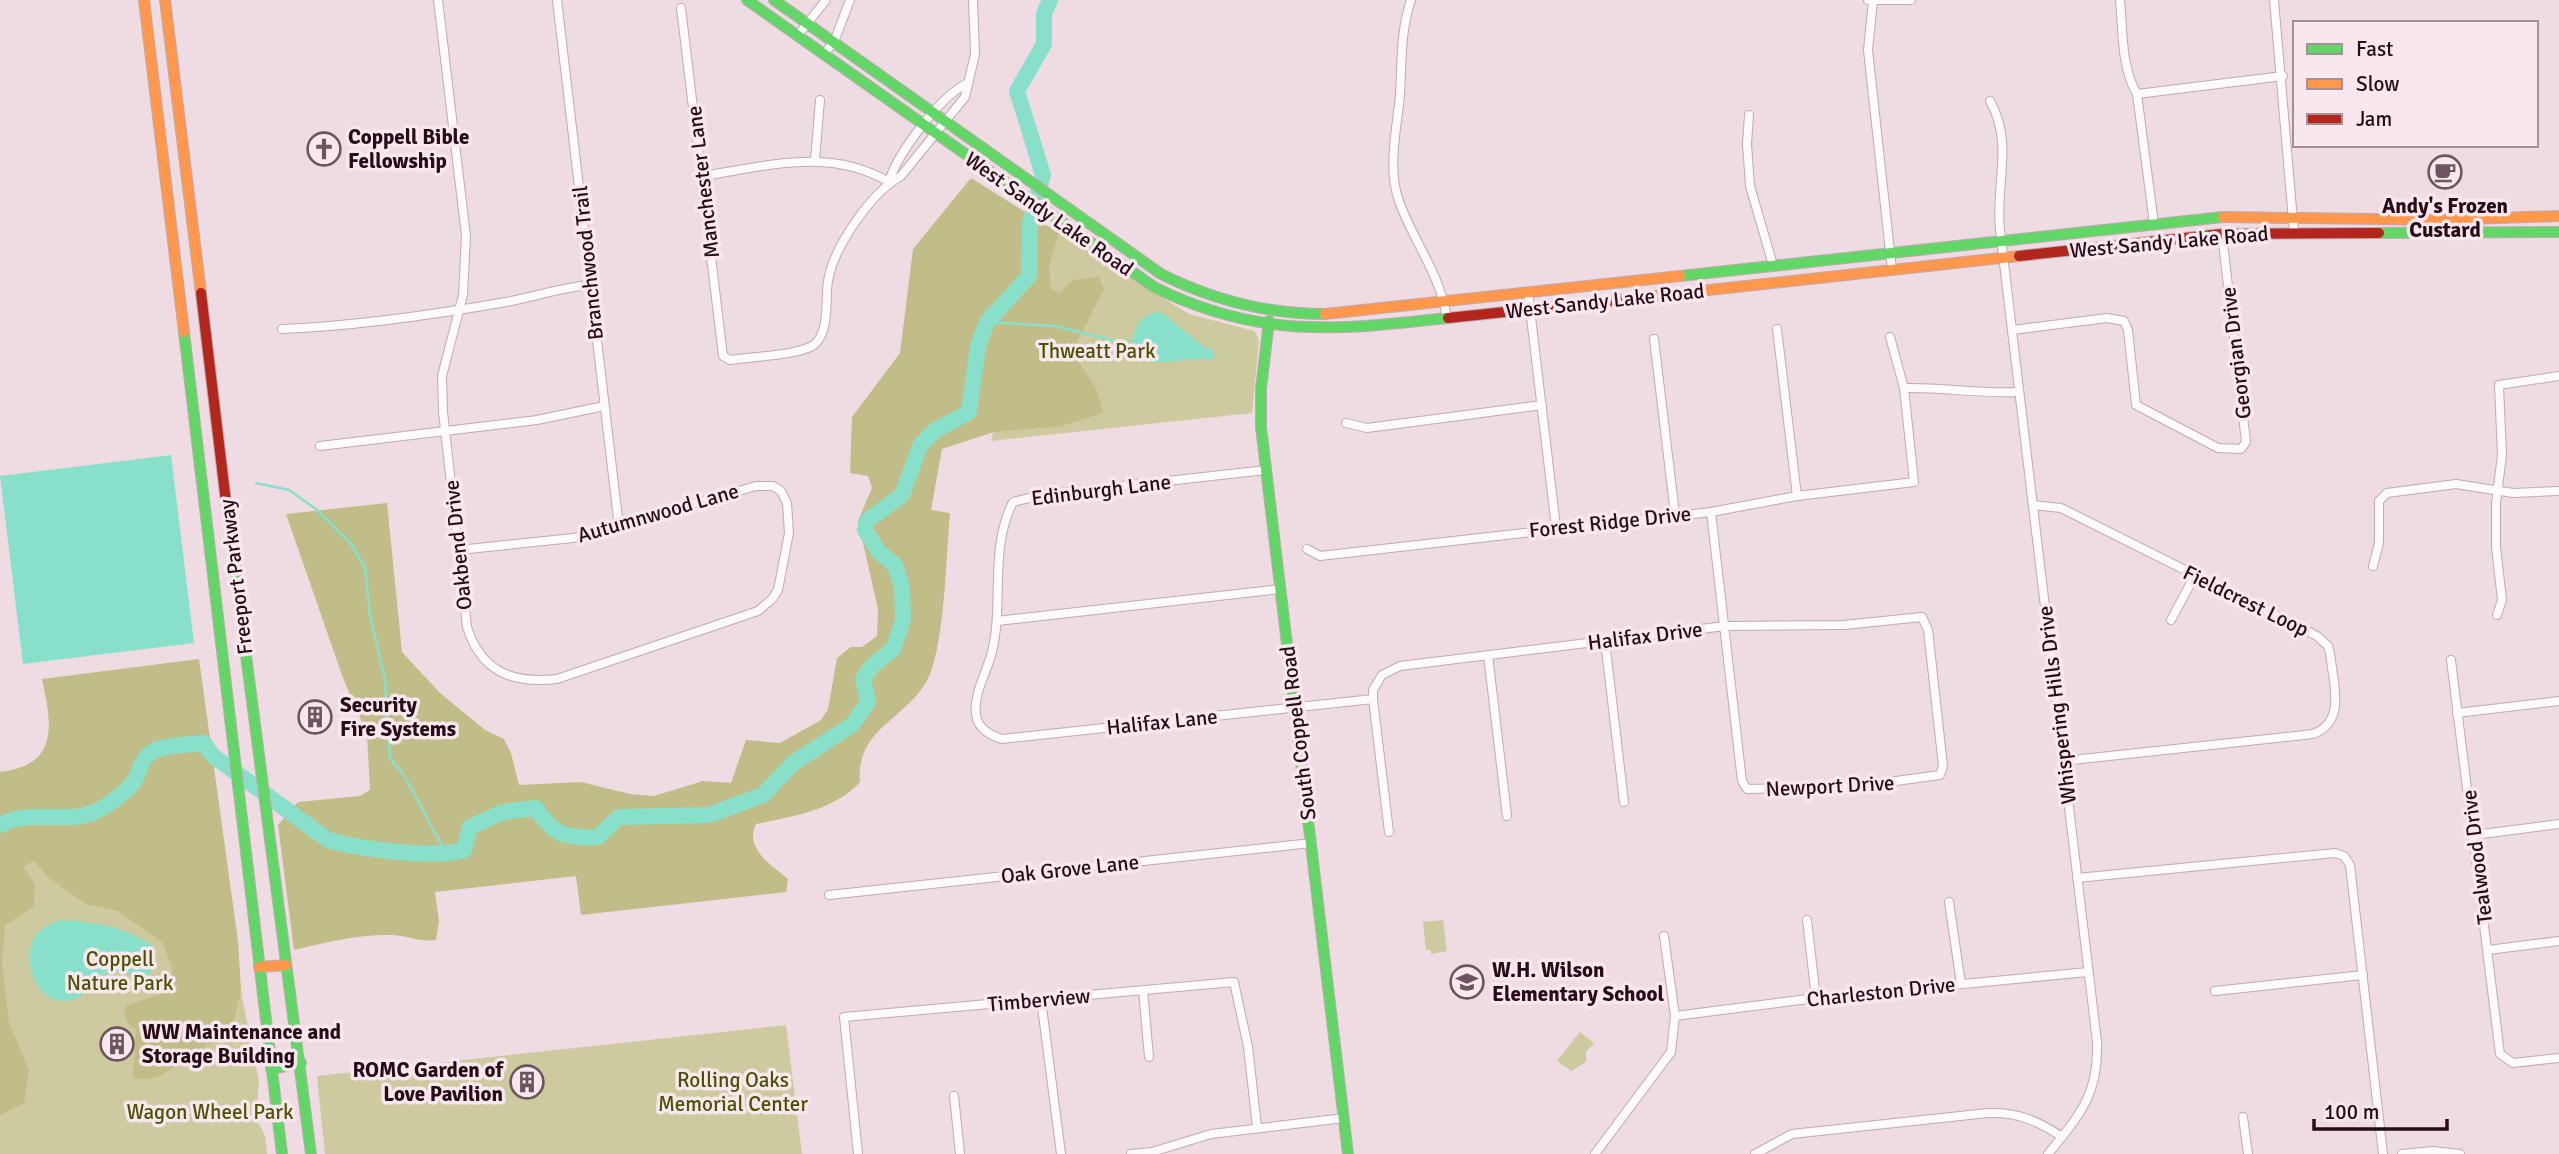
<svg xmlns="http://www.w3.org/2000/svg" width="2559" height="1154" font-family="Signika,sans-serif">
<style>
.green{fill:#ccca9e}
.forest{fill:#c0bd88}
.water{fill:#88e0cb}
.lines{fill:none;stroke-linecap:round;stroke-linejoin:round}
.stream{stroke:#88e0cb;stroke-width:2.5}
.river{stroke:#88e0cb;stroke-width:16}
.street-casing{stroke:#c1aab3;stroke-width:10}
.fast-casing{stroke:#c1aab3;stroke-width:12}
.slow-casing{stroke:#c1aab3;stroke-width:12}
.jam-casing{stroke:#c1aab3;stroke-width:12}
.street{stroke:#fcfafb;stroke-width:8}
.fast{stroke:#63d668;stroke-width:10}
.slow{stroke:#ff974d;stroke-width:10}
.jam{stroke:#b3261e;stroke-width:10}
.labels{text-anchor:middle;stroke-width:7;stroke-linejoin:round;paint-order:stroke}
.poi-label{font-size:21px;font-weight:bold;fill:#280d19;stroke:#f8e7ed;text-anchor:start}
.street-label{font-size:21px;fill:#280d19;stroke:#f8e7ed}
.park-label{font-size:21px;fill:#4c5203;stroke:#f8e7ed}
</style>
<rect width="100%" height="100%" fill="#eedce2"/>
<g class="green">
<polygon points="1059,233 1189,314 1254,331 1259,340 1252,413 991,441 1047,234"/>
<path d="M42 679 238 941 241 992 259 1081 256 1118 265 1136 267 1154H0V772C60 765 52 724 42 679Z"/>
<polygon points="1443,920 1447,951 1431,954 1431,950 1426,950 1423,922"/>
<polygon points="786,1025 802,1154 325,1154 317,1076"/>
<polygon points="1580,1032 1594,1043 1586,1052 1586,1062 1571,1071 1557,1061"/>
</g>
<g class="forest">
<path d="M971 178 1059 233 1049 265 1051 288 1059 293 1074 280 1098 277 1104 289 1072 352 1096 388 1103 413 1062 426 994 432 942 449 931 510 950 513C946 557 945 636 930 674 912 718 855 726 860 782 835 810 791 817 756 824 744 848 771 865 788 879L786 892 581 915 576 876 435 892 439 921 436 940C420 942 408 936 393 935 359 934 327 942 294 950L278 825 298 802 360 796 370 790 367 734 343 678 286 514 387 503 402 652 440 693 485 730 504 739 511 753 519 785 581 782 630 794 654 796 703 781 731 783 746 740 780 743 821 720 828 709 837 658 851 647H862L877 636 878 609 858 521 872 488 868 476 850 473 852 417 900 353 913 249Z"/>
<path d="M199 659 238 941 241 992 230 1035C222 1039 212 1042 204 1047 181 1060 161 1085 133 1078L136 1029 128 1024 124 1012 127 1005 167 992 173 970 163 943 118 911 86 904 48 877 34 861 23 866 35 885 34 906 5 925 2 964 9 1023 29 1070 24 1103 0 1115V772C60 765 52 724 42 679Z"/>
</g>
<g class="water">
<path d="M1157 312 1164 314 1205 348 1212 349 1215 356 1211 360C1190 355 1168 366 1146 361 1126 344 1132 318 1157 312Z"/>
<polygon points="171,455 194,643 23,664 0,476"/>
<path d="M60 920C95 922 123 926 153 946 156 959 157 968 145 977 133 976 120 969 108 973 94 977 87 995 74 999 41 1010 23 969 32 943 36 930 48 925 60 920Z"/>
</g>
<g class="lines">
<g class="stream">
<polyline points="987,322 1055,326 1115,341"/>
<polyline points="1123,341 1133,341"/>
<polyline points="256,483 289,490 316,509 351,544 365,567 370,616 385,679 390,759 403,773 447,855"/>
</g>
<path class="river" d="M0 825C31 808 63 825 94 812 105 808 125 793 132 784 142 772 139 757 156 750 169 744 189 745 204 743L212 755 328 840C360 849 433 859 464 850L470 827 503 812 536 808C554 836 565 838 598 837L619 817 709 815 763 795 793 763 852 725 868 702 863 679 871 667 893 649 903 620 902 587 895 565 879 552 865 530 867 521 902 495 920 446 934 431 969 412 978 346 987 322 1029 276 1030 223 1043 175 1017 91 1044 44V14L1050 0"/>
<defs>
<g id="street">
<path d="M438 0 466 236 463 295 442 376 443 412 467 627C481 672 513 684 557 679L758 611 772 599 778 590 789 533 787 503 781 491 773 486H756L573 538 459 550"/>
<polyline points="557,0 619,527"/>
<path d="M1411 0C1400 33 1402 61 1400 95 1397 128 1387 168 1399 201 1413 241 1441 275 1447 319"/>
<polyline points="1868,0 1911,0"/>
<path d="M2120 0C2123 31 2121 67 2137 94L2154 224"/>
<polyline points="2274,0 2294,232"/>
<polyline points="1873,1 1868,50 1892,270"/>
<path d="M681 8 723 356 730 360C749 357 803 355 815 344 830 330 825 299 828 281 834 246 871 193 901 176L965 97 975 54 973 0"/>
<polyline points="798,35 826,0"/>
<polyline points="824,54 834,42 850,0"/>
<polyline points="2137,94 2283,76"/>
<path d="M1990 101C2014 143 1995 185 2000 230L2097 1042C2099 1094 2080 1115 2048 1154"/>
<polyline points="1749,115 1747,144 1750,186 1773,265"/>
<polyline points="815,160 820,100"/>
<path d="M703 176C768 166 829 147 889 182"/>
<path d="M889 182C896 155 941 95 968 83"/>
<polyline points="1528,292 1556,527"/>
<path d="M282 329C357 326 432 315 506 302 535 297 561 287 591 285"/>
<polyline points="1777,329 1797,496"/>
<polyline points="2012,330 2107,318 2124,321 2128,330 2136,405 2218,448 2241,449 2246,442 2222,234"/>
<polyline points="1654,339 1675,514"/>
<path d="M1904 388C1943 387 1980 394 2019 392"/>
<polyline points="1346,423 1367,428 1542,405"/>
<polyline points="320,446 537,420 604,406"/>
<path d="M1266 470 1041 495 1013 502C989 549 1004 603 992 652 987 672 973 694 976 715 978 729 990 735 1002 739L1373 699"/>
<path d="M2033 505 2061 508 2317 636 2328 646 2330 653C2333 682 2347 722 2313 734L2063 761"/>
<polyline points="1307,549 1320,556 1711,512 1797,496 1914,482 1904,388 1890,337"/>
<polyline points="2373,566 2379,543 2379,501 2387,493 2456,484 2513,493 2559,491"/>
<polyline points="2497,615 2502,600 2496,547 2496,503 2502,455 2499,385 2559,376"/>
<polyline points="2171,620 2195,575"/>
<polyline points="997,621 1281,589"/>
<polyline points="1605,641 1624,802"/>
<polyline points="1488,655 1507,816"/>
<polyline points="2451,660 2500,1054 2513,1063 2559,1058"/>
<polyline points="2457,713 2559,701"/>
<polyline points="1389,832 1373,699 1373,690 1382,675 1400,666 1725,626 1844,625 1922,617 1928,630 1943,766 1940,775 1852,787 1747,789 1742,781 1711,512"/>
<polyline points="2474,835 2559,824"/>
<polyline points="2077,878 2335,853 2344,856 2350,865 2383,1154"/>
<polyline points="829,895 1311,843"/>
<polyline points="1949,902 1961,984"/>
<polyline points="1807,920 1816,998"/>
<polyline points="2488,950 2559,941"/>
<polyline points="1143,990 1149,1057"/>
<polyline points="2215,991 2363,975"/>
<polyline points="1041,999 1061,1154"/>
<polyline points="1675,1016 1816,998 2088,972"/>
<polyline points="954,1096 960,1154"/>
<polyline points="2243,1117 2248,1154"/>
<polyline points="858,1154 844,1017 1234,982 1248,1047 1257,1127"/>
<polyline points="1131,1154 1152,1152 1211,1134 1344,1118"/>
<polyline points="1595,1154 1671,1052 1675,1016 1664,936"/>
<path d="M1755 1154 1792 1134 1988 1113C2018 1112 2038 1121 2062 1137"/>
<polyline points="2402,1154 2433,1151 2460,1154"/>
</g>
<g id="fast">
<path d="M747 0 1154 287C1258 339 1337 330 1448 318"/>
<path d="M774 0 1161 274C1213 300 1266 314 1325 314"/>
<polyline points="2379,233 2559,232"/>
<polyline points="1680,276 2223,217"/>
<polyline points="1269,321 1261,389 1261,427 1348,1154"/>
<polyline points="184,332 282,1154"/>
<polyline points="226,502 311,1154"/>
<polyline points="271,1069 301,1063"/>
</g>
<g id="slow">
<polyline points="144,0 184,332"/>
<polyline points="165,0 201,293"/>
<polyline points="2223,217 2441,220 2559,216"/>
<polyline points="1618,300 2019,256"/>
<polyline points="1325,314 1680,276"/>
<polyline points="259,967 286,965"/>
</g>
<g id="jam">
<polyline points="2019,256 2222,234 2379,233"/>
<polyline points="201,293 226,502"/>
<polyline points="1448,318 1618,300"/>
</g>
</defs>
<use href="#street" class="street-casing"/>
<use href="#fast" class="fast-casing"/>
<use href="#slow" class="slow-casing"/>
<use href="#jam" class="jam-casing"/>
<use href="#street" class="street"/>
<use href="#fast" class="fast"/>
<use href="#slow" class="slow"/>
<use href="#jam" class="jam"/>
</g>
<defs>
<symbol id="church-ring" viewBox="-11 -11 22 22"><circle r="9.5" fill="#f8e7ed" stroke="#6d555f" stroke-width="1.5"/><path d="M-1.2-6h2.4v3.5h3.3v2.4h-3.3V6h-2.4V-.1h-3.3v-2.4h3.3Z" fill="#6d555f"/></symbol>
<symbol id="cafe-ring" viewBox="-11 -11 22 22"><circle r="9.5" fill="#f8e7ed" stroke="#6d555f" stroke-width="1.5"/><path d="M-5.5-4.5H6V0H3Q3 3.5 0 3.5H-2.5Q-5.5 3.5-5.5 0ZM3-3.2v2h1.7v-2ZM-6 4.5H4V6H-6Z" fill="#6d555f"/></symbol>
<symbol id="building-ring" viewBox="-11 -11 22 22"><circle r="9.5" fill="#f8e7ed" stroke="#6d555f" stroke-width="1.5"/><path d="M-4-6H4V6H1V3H-1V6H-4ZM-2.5-4.3h1.7v1.8h-1.7ZM.8-4.3h1.7v1.8H.8ZM-2.5-1h1.7V.8h-1.7ZM.8-1h1.7V.8H.8Z" fill="#6d555f"/></symbol>
<symbol id="school-ring" viewBox="-11 -11 22 22"><circle r="9.5" fill="#f8e7ed" stroke="#6d555f" stroke-width="1.5"/><path d="M0-5L7-2L0 1L-7-2ZM-4 1L0 2.5L4 1V4Q0 6-4 4Z" fill="#6d555f"/></symbol>
</defs>
<g fill-rule="evenodd">
<use href="#church-ring" x="305" y="130" width="38" height="38"/>
<use href="#cafe-ring" x="2426" y="153" width="38" height="38"/>
<use href="#building-ring" x="296" y="698" width="38" height="38"/>
<use href="#school-ring" x="1448" y="963" width="38" height="38"/>
<use href="#building-ring" x="98" y="1025" width="38" height="38"/>
<use href="#building-ring" x="508" y="1063" width="38" height="38"/>
</g>
<g class="labels">
<g class="poi-label">
<text x="348" y="144">Coppell Bible<tspan x="348" dy="24">Fellowship</tspan></text>
<text x="2445" y="213" text-anchor="middle">Andy's Frozen<tspan x="2445" dy="24">Custard</tspan></text>
<text x="340" y="712">Security<tspan x="340" dy="24">Fire Systems</tspan></text>
<text x="1492" y="977">W.H. Wilson<tspan x="1492" dy="24">Elementary School</tspan></text>
<text x="142" y="1039">WW Maintenance and<tspan x="142" dy="24">Storage Building</tspan></text>
<text x="503" y="1077" text-anchor="end">ROMC Garden of<tspan x="503" dy="24">Love Pavilion</tspan></text>
</g>
<g class="street-label">
<text transform="translate(703 182) rotate(-97)" y="7">Manchester Lane</text>
<text transform="translate(1049 214) rotate(35)" y="7">West Sandy Lake Road</text>
<text transform="translate(2169 242) rotate(-5)" y="7">West Sandy Lake Road</text>
<text transform="translate(588 263) rotate(-96)" y="7">Branchwood Trail</text>
<text transform="translate(1605 301) rotate(-6)" y="7">West Sandy Lake Road</text>
<text transform="translate(2236 353) rotate(-97)" y="7">Georgian Drive</text>
<text transform="translate(1101 490) rotate(-7)" y="7">Edinburgh Lane</text>
<text transform="translate(658 513) rotate(-16)" y="7">Autumnwood Lane</text>
<text transform="translate(1610 522) rotate(-6)" y="7">Forest Ridge Drive</text>
<text transform="translate(458 545) rotate(-96)" y="7">Oakbend Drive</text>
<text transform="translate(236 577) rotate(-97)" y="7">Freeport Parkway</text>
<text transform="translate(2246 601) rotate(26)" y="7">Fieldcrest Loop</text>
<text transform="translate(1645 636) rotate(-7)" y="7">Halifax Drive</text>
<text transform="translate(2057 705) rotate(-97)" y="7">Whispering Hills Drive</text>
<text transform="translate(1162 722) rotate(-6)" y="7">Halifax Lane</text>
<text transform="translate(1298 733) rotate(-97)" y="7">South Coppell Road</text>
<text transform="translate(1830 786) rotate(-3)" y="7">Newport Drive</text>
<text transform="translate(2477 857) rotate(-97)" y="7">Tealwood Drive</text>
<text transform="translate(1070 869) rotate(-6)" y="7">Oak Grove Lane</text>
<text transform="translate(1881 992) rotate(-6)" y="7">Charleston Drive</text>
<text transform="translate(1039 1000) rotate(-5)" y="7">Timberview</text>
</g>
<g class="park-label">
<text x="1097" y="358">Thweatt Park</text>
<text x="120" y="966">Coppell<tspan x="120" dy="24">Nature Park</tspan></text>
<text x="733" y="1087">Rolling Oaks<tspan x="733" dy="24">Memorial Center</tspan></text>
<text x="210" y="1119">Wagon Wheel Park</text>
</g>
</g>
<rect x="2293" y="21" width="245" height="126" fill="#f8e7ed" stroke="#a59098" stroke-width="2"/>
<rect x="2307" y="44" width="35" height="10" fill="#63d668" stroke="#a59098" stroke-width="2"/>
<text x="2356" y="56" font-size="21" fill="#280d19">Fast</text>
<rect x="2307" y="79" width="35" height="10" fill="#ff974d" stroke="#a59098" stroke-width="2"/>
<text x="2356" y="91" font-size="21" fill="#280d19">Slow</text>
<rect x="2307" y="114" width="35" height="10" fill="#b3261e" stroke="#a59098" stroke-width="2"/>
<text x="2356" y="126" font-size="21" fill="#280d19">Jam</text>
<path d="M2314 1119v10h133v-10" fill="none" stroke="#280d19" stroke-width="3.5"/>
<text x="2324" y="1119" font-size="21" fill="#280d19" stroke="#f8e7ed" stroke-width="5" paint-order="stroke">100 m</text>
</svg>
